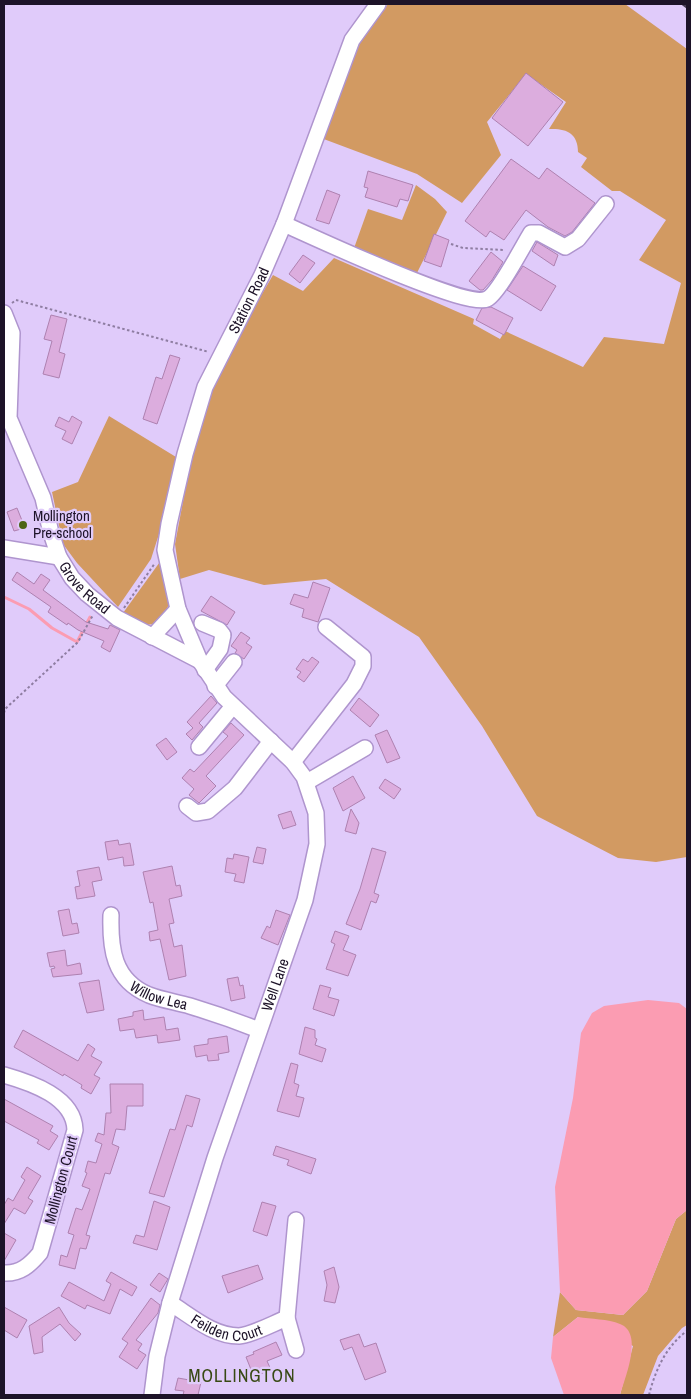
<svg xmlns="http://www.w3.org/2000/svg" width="691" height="1399" font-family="'Archivo Narrow',sans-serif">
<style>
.green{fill:#d29a62}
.water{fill:#fb9cb2}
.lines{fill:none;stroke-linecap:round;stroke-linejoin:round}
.stream{stroke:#fb9cb2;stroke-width:3}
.building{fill:#dcadde;stroke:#ae81b0}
.minor-casing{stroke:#af95ce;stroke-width:18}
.path{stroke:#8e7da1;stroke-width:2;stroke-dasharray:2.5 2.5;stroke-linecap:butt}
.minor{stroke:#fff;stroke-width:15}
.rail{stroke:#473b55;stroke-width:3}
.poi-dot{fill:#4d6514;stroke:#e0cbfa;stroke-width:2}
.labels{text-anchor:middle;stroke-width:4.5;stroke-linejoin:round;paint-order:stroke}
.street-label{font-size:15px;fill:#1d1328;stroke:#e0cbfa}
.poi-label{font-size:15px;fill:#1d1328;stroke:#e0cbfa;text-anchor:start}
.quarter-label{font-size:18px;letter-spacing:1px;fill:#384914;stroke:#e0cbfa}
</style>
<rect width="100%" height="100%" fill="#e0cbfa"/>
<g class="green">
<path d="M388 4H625L687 49V857L656 862 618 858 537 816 482 726 419 637 326 579 264 585 209 570 180 579 175 544 196 432 228 352 273 275 303 291 334 258 474 319 473 324 500 339 505 331 583 367 604 337 664 344 681 283 639 260 666 220 620 191H612L581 167 587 158 578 152C578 133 566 128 549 129L566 102 526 74 487 122 501 155 462 203 417 174 321 138 355 47Z"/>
<polygon points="416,185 435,199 447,212 416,275 353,251 368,209 402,220"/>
<polygon points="109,416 176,457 159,534 151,559 118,607 77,563 63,544 52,492 78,482"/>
<polygon points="162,559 169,602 167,610 154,624 145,625 123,613"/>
<polygon points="687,1210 687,1325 682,1328 658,1356 643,1395 620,1395 633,1346 578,1317 553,1337 560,1292 576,1310 623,1315 647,1291 676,1219"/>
</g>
<g class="water">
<polygon points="648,1000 679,1003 687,1009 687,1210 676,1219 647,1291 623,1315 576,1310 560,1292 555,1187 573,1098 581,1033 592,1013 604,1006"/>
<path d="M578 1317C591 1319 608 1319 620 1324 644 1333 625 1378 620 1395H564L551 1358 553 1337Z"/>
</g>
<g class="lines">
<polyline class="stream" points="4,597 29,609 52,628 77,642 90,617"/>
</g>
<g class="building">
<polygon points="526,73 563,102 528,146 492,118"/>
<polygon points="511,159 539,179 547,168 595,203 572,232 565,236 548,227 526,210 504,240 490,231 486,237 465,221"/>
<polygon points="368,171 413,185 408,201 400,199 397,207 365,197 368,188 364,187"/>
<polygon points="327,190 340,195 329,224 316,220"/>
<polygon points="434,234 449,240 441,267 424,261"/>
<polygon points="537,242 558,255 554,266 532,251"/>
<polygon points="491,252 503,262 492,280 483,290 480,290 469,281"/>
<polygon points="303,255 315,263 300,283 289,274"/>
<polygon points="523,266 556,286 541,311 507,290"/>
<polygon points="491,307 513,318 504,335 476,320 482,308"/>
<polygon points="51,315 67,319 59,352 65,354 59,378 43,374 52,341 44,339"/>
<polygon points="170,355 180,358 157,424 143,419 156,377 162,379"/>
<polygon points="72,416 82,422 72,444 62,439 66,431 55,426 59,417 69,422"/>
<polygon points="17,508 25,528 14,531 7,512"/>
<polygon points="17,572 34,584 41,574 50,580 43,590 86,622 108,629 110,625 120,630 110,652 101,647 104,641 78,630 68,623 67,625 48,612 51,607 12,580"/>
<polygon points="313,582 330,588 318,622 302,617 304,609 290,604 294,594 308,598"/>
<polygon points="211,596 235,612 227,625 201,611"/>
<polygon points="241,632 250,638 246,643 252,647 244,659 235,653 237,650 231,646"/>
<polygon points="312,657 319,662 304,682 297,677 301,672 296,669 303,659 308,662"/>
<polygon points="211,696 217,703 199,723 203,727 192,740 186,734 193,728 187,722"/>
<polygon points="359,698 379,715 370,727 350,710"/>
<polygon points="231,723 244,735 206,776 216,786 199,803 189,795 194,789 182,778 190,769 194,772 228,736 223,732"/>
<polygon points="387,730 400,758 387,763 375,735"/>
<polygon points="166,738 177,752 167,760 156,745"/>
<polygon points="353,776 365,798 343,811 333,788"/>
<polygon points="385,779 401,789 394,799 379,788"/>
<polygon points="351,809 359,823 356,834 345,831"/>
<polygon points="291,811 296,825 283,829 278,815"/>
<polygon points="118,840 119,845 130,843 134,865 124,866 123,857 108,860 105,842"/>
<polygon points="257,847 266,849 263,864 253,862"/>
<polygon points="372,848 386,852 374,893 379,895 376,903 371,901 361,930 346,924 360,889"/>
<polygon points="234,854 249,857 244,883 234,881 236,874 225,872 227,858 233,859"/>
<polygon points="172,866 176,886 180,885 182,896 169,899 174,923 169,924 174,947 182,945 186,976 169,980 160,939 150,941 149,932 158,930 153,902 150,903 143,872"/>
<polygon points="99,867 102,880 92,882 95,896 77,899 75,887 80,886 77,871"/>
<polygon points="69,909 72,924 77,923 79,933 63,936 58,911"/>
<polygon points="276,910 290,915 278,945 261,938 267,926 270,928"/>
<polygon points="335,931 349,936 343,950 356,955 348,976 326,969 335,944 331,942"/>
<polygon points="65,950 67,966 80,963 82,974 53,977 51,969 55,968 54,966 50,967 47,953"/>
<polygon points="238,977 240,986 243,985 245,998 231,1001 227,979"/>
<polygon points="99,980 104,1010 87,1013 79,983"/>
<polygon points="320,985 331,988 328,997 339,1000 334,1016 313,1009"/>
<polygon points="143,1010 144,1020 164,1017 166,1030 178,1028 180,1040 158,1043 157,1035 136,1038 134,1029 120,1031 118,1019 133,1016 133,1012"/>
<polygon points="305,1027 315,1030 315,1038 317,1039 315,1045 326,1049 322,1062 299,1054"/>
<polygon points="23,1030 78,1061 88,1044 95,1049 91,1056 102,1062 94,1075 100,1078 91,1094 81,1088 82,1085 64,1074 63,1076 14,1047"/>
<polygon points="227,1036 229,1052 218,1054 219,1060 208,1061 207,1055 196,1057 194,1046 208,1044 208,1039"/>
<polygon points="291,1063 298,1065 294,1083 299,1085 296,1096 304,1098 299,1117 277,1111"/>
<polygon points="110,1084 143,1084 143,1106 127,1106 125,1130 116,1129 112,1144 119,1147 110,1174 105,1173 86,1235 90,1236 86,1249 80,1248 75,1269 59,1265 61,1255 67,1257 74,1235 68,1233 76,1208 82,1210 90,1189 82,1186 87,1173 85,1172 88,1161 96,1163 102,1144 95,1141 98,1133 104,1135 106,1113 111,1113"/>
<polygon points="186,1095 200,1099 192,1127 187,1125 164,1197 149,1193 170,1129 175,1130"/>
<polygon points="4,1099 53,1126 50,1131 58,1136 49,1150 37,1143 39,1140 4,1121"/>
<polygon points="276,1146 316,1159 311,1174 287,1165 289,1160 273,1155"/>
<polygon points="27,1167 41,1176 28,1198 33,1201 25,1214 14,1208 4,1224 4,1205 8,1198 13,1201 25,1180 21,1177"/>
<polygon points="154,1201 170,1207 157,1250 133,1243 136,1235 144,1237"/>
<polygon points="262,1202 276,1206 267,1236 253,1231"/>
<polygon points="4,1233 16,1240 4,1261"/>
<polygon points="258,1265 263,1279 228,1293 222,1276"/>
<polygon points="334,1267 339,1287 335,1303 324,1301 327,1285 324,1271"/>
<polygon points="111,1272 137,1287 132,1296 120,1289 110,1314 87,1305 85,1309 61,1296 69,1282 104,1301 111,1284 106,1281"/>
<polygon points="159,1273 168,1279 160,1292 150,1285"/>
<polygon points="151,1298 160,1305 158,1313 136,1340 142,1344 138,1350 146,1355 137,1369 119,1357 128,1343 122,1339"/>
<polygon points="4,1307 27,1320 17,1338 4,1330"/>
<polygon points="59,1307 69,1323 81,1334 75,1341 60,1324 42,1337 43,1352 34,1354 29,1326"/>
<polygon points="359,1334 364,1347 376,1343 386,1372 365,1380 352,1347 344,1350 340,1340"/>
<polygon points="276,1342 282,1355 267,1361 271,1370 260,1374 258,1369 252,1372 246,1357 254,1354 253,1352"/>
<polygon points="178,1378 201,1382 198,1395 183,1395 184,1391 175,1390"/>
</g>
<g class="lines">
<defs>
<g id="minor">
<path d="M284 224C313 237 467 309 487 299 498 294 523 246 531 233H539L565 247 578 239 606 204"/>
<path id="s1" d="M4 313 12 333 9 418 43 498 51 533 59 557 72 578 87 594 117 618 200 661"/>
<polyline points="4,548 59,557"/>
<polyline points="202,623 219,630 223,635 220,649 205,670"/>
<polyline points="152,637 178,609"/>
<polyline points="215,686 234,662"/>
<polyline points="199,747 233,706"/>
<polyline points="293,762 354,684 363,666 363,657 326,627"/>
<polyline points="307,782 365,748"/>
<polyline points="187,806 196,813 208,811 235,788 271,741"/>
<path id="s2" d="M111 915C110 948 113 980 149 995 162 1000 176 1002 190 1006 213 1013 236 1021 259 1030"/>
<path d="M4 1075C32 1083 74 1097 75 1130L40 1253C30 1265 20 1274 4 1273"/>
<path id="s3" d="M170 1303C191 1316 213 1336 239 1336 252 1335 274 1323 287 1318L296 1350"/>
<polyline points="287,1318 296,1220"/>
<path id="s4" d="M152 1395 157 1356 170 1303 215 1158 305 900 317 844 316 813 304 777 293 762 224 697 200 661 178 609 165 550 169 524 185 454 205 387 262 275 284 224 352 40 378 4"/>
</g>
</defs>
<use href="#minor" class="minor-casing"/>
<g class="path">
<polyline points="451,244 463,248 505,250"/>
<polyline points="12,303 16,300 209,352"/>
<polyline points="124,608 155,563"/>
<polyline points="4,713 5,709 78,642 93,615"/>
<path d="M649 1395C655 1371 666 1346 687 1331"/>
</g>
<use href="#minor" class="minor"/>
<polyline class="rail" points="683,4 687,7"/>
</g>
<circle class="poi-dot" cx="23" cy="525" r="5"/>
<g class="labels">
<g class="street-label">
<text dy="5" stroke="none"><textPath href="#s4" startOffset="1184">Station Road</textPath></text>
<text dy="5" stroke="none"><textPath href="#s1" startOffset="295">Grove Road</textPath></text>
<text dy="5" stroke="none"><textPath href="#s4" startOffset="429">Well Lane</textPath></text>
<text dy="5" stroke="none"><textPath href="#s2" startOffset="105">Willow Lea</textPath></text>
<text transform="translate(61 1180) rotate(-75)" y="5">Mollington Court</text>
<text dy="5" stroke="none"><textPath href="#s3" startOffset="64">Feilden Court</textPath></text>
</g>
<g class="poi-label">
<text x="33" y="521">Mollington<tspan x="33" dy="17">Pre-school</tspan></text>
</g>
<g class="quarter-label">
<text x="242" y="1382">MOLLINGTON</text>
</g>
</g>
<rect width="691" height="1399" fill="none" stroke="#1d1328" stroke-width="10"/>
</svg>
